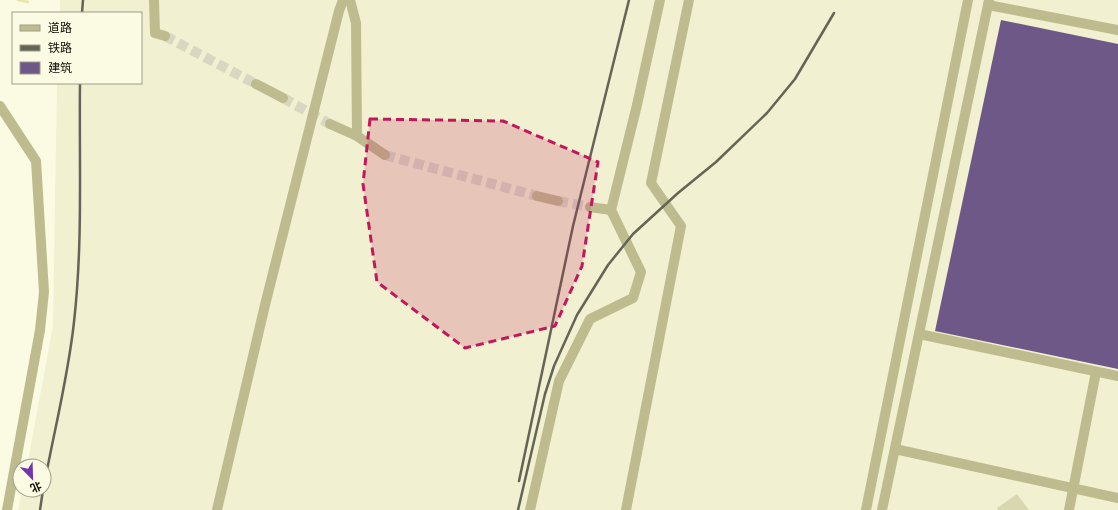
<svg xmlns="http://www.w3.org/2000/svg" width="1118" height="510" font-family="'Sofia Sans Condensed','Noto Sans SC',sans-serif">
<style>
.built{fill:#f1f0d1}
.green{fill:#d8d7b0}
.lines{fill:none;stroke-linecap:round;stroke-linejoin:round}
.stream{stroke:#e8e6a9;stroke-width:2.5}
.building{fill:#6e5887}
.minor-tunnel{stroke:#d7d7c2;stroke-width:10;stroke-dasharray:10 5;stroke-linecap:butt}
.minor{stroke:#bebc8e;stroke-width:10}
.rail{stroke:#646457;stroke-width:2.5}
.marked{fill:#c2185b;fill-opacity:0.2;stroke:#c2185b;stroke-width:3;stroke-dasharray:8 5;stroke-linejoin:round}
</style>
<rect width="100%" height="100%" fill="#fbfbe3"/>
<polygon class="built" points="60,0 1118,0 1118,510 18,510 22,490 44,490 44,466 27,466 53,326 57,83 141,83 141,13 60,13"/>
<polygon class="green" points="1017,494 1029,510 998,510 997,508"/>
<g class="lines">
<polyline class="stream" points="18,0 28,2"/>
</g>
<polygon class="building" points="1001,20 1118,44 1118,369 935,331"/>
<g class="lines">
<g class="minor-tunnel">
<polyline points="165,36 256,84"/>
<polyline points="283,98 330,124"/>
<polyline points="385,155 537,196"/>
<polyline points="558,201 590,207"/>
</g>
<g class="minor">
<polyline points="154,0 155,33 165,36"/>
<polyline points="350,0 356,23 357,136"/>
<polyline points="988,5 1118,30"/>
<polyline points="256,84 283,98"/>
<polyline points="0,106 36,161 44,292 40,330 7,510"/>
<polyline points="330,124 357,136 385,155"/>
<polyline points="537,196 558,201"/>
<polyline points="590,207 611,210"/>
<polyline points="919,334 1118,376"/>
<polyline points="895,449 1118,498"/>
<polyline points="217,510 265,305 339,11 343,0"/>
<polyline points="530,510 559,381 590,319 633,298 641,272 611,210 637,105 660,0"/>
<polyline points="626,510 681,226 651,183 689,0"/>
<polyline points="866,510 968,0"/>
<polyline points="882,510 989,0"/>
<polyline points="1069,510 1096,372"/>
</g>
<g class="rail">
<polyline points="82,13 83,0"/>
<polyline points="519,481 573,226 629,0"/>
<path d="M44 486C54 431 68 378 74 322 83 243 79 162 80 83"/>
<polyline points="40,510 43,490"/>
<polyline points="518,510 545,394 554,366 577,315 608,265 633,234 678,193 716,162 767,113 795,79 834,13"/>
</g>
</g>
<path class="marked" d="M370 119 503 121 598 162 582 266 555 326 465 348 377 282 363 184Z"/>
<rect x="12" y="12" width="130" height="72" fill="#fbfbe3" stroke="#9c9c8b"/>
<rect x="20" y="25" width="20" height="6" fill="#bebc8e" stroke="#9c9c8b"/>
<text x="48" y="32" font-size="12" fill="#0e0e07">道路</text>
<rect x="20" y="45" width="20" height="6" fill="#646457" stroke="#9c9c8b"/>
<text x="48" y="52" font-size="12" fill="#0e0e07">铁路</text>
<rect x="20" y="62" width="20" height="12" fill="#6e5887" stroke="#9c9c8b"/>
<text x="48" y="72" font-size="12" fill="#0e0e07">建筑</text>
<g transform="translate(32 478) rotate(157)"><circle r="19" fill="#fbfbe3" stroke="#9c9c8b"/>
<path d="M0-3L7 15L0 10L-7 15Z" fill="#7636ab"/>
<text y="-6" font-size="11" font-weight="bold" text-anchor="middle" fill="#0e0e07">北</text>
</g>
</svg>
